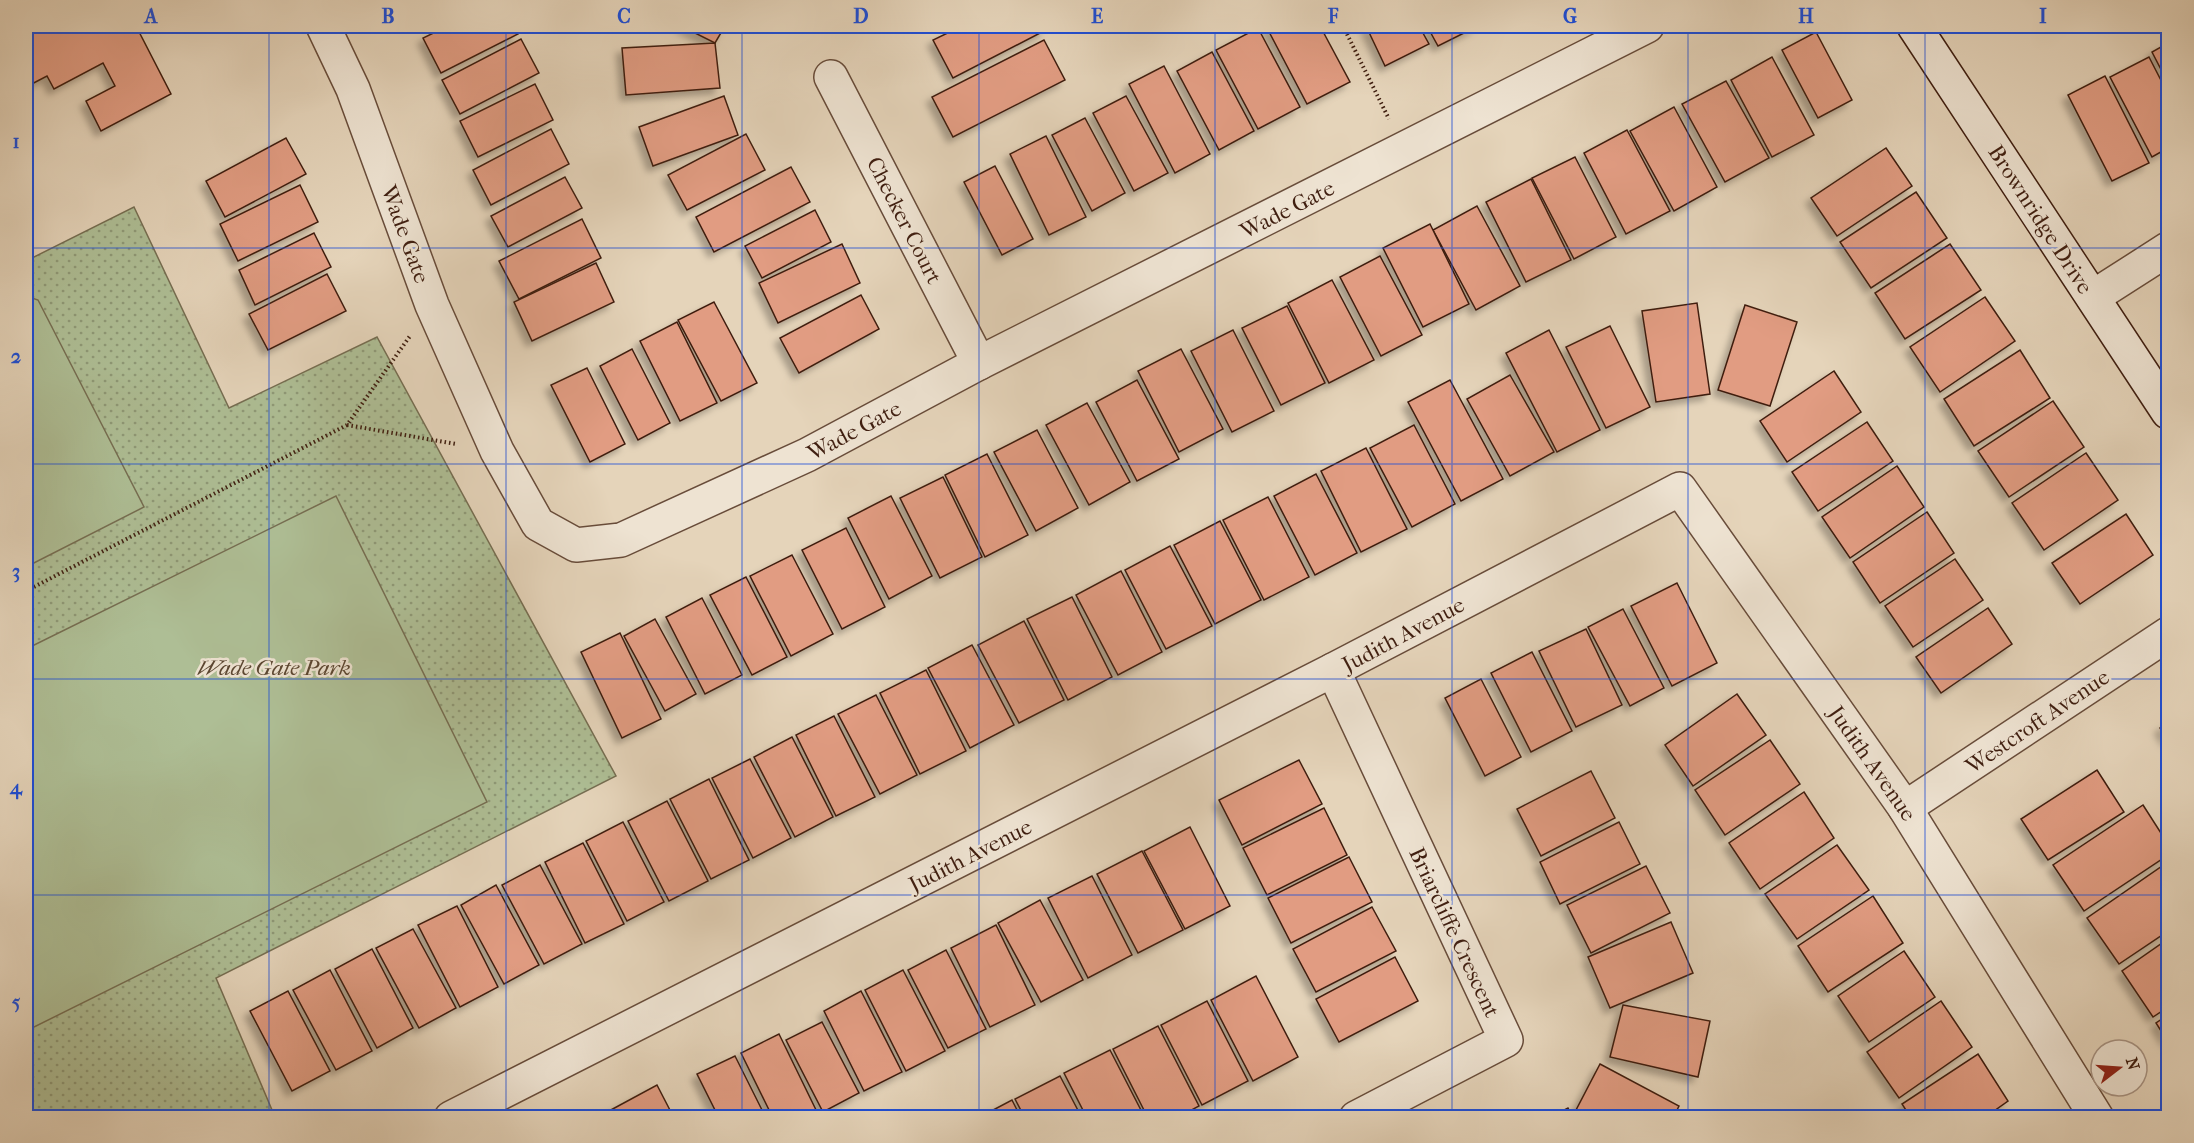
<svg xmlns="http://www.w3.org/2000/svg" width="2194" height="1143" font-family="'IM FELL French Canon',serif">
<style>
.park{fill:url(#park-dots);stroke:#766e52;stroke-width:1.5}
.garden{fill:#aebe95;stroke:#766e52;stroke-width:1.5}
.building{fill:#e19c82;stroke:#3f1e10;stroke-width:1.5;filter:url(#shadow)}
.lines{fill:none;stroke-linecap:round;stroke-linejoin:round}
.street-casing{stroke:#684c3a;stroke-width:36}
.secondary-casing{stroke:#3f1e10;stroke-width:36}
.path{stroke:#3f1e10;stroke-width:4;stroke-dasharray:1.5 3;stroke-linecap:butt}
.street{stroke:#eee3d2;stroke-width:33}
.secondary{stroke:#eee3d2;stroke-width:33}
.grid{fill:none;stroke:#1d4ed8;stroke-width:1.5;stroke-opacity:0.55}
.labels{text-anchor:middle;stroke-width:5;stroke-linejoin:round;paint-order:stroke}
.street-label{font-size:22px;fill:#3f1e10;stroke:#eee3d2}
.park-label{font-size:22px;font-style:italic;fill:#5b4631;stroke:#eee3d2}
.neatline{fill:none;stroke:#1d4ed8;stroke-width:2}
.grid-label{font-size:20px;text-anchor:middle;font-weight:bold;fill:#1d4ed8}
</style>
<defs>
<pattern id="park-dots" width="8" height="8" patternUnits="userSpaceOnUse" patternTransform="scale(1.5)"><rect width="8" height="8" fill="#aebe95"/><path d="M2 2h.1M6 6h.1" fill="none" stroke="#8f9a78" stroke-width="1.8" stroke-linecap="round"/></pattern>
<filter id="shadow"><feDropShadow dx="-5.5" dy="5.5" stdDeviation="3" flood-color="#0004"/></filter>
</defs>
<rect width="100%" height="100%" fill="#e5d4ba"/>
<filter id="stains"><feTurbulence type="fractalNoise" baseFrequency=".00333" numOctaves="4"/><feColorMatrix values="0 0 0 0 .2 0 0 0 0 .09 0 0 0 0 .02 0 0 0 .5 -.17"/></filter>
<radialGradient id="worn" r=".72"><stop offset=".6" stop-color="#630" stop-opacity="0"/><stop offset="1" stop-color="#630" stop-opacity=".3"/></radialGradient>
<polygon class="park" points="134,207 229,408 377,337 616,776 216,978 275,1117 26,1118 26,261"/>
<g class="garden">
<polygon points="26,296 38,300 144,507 26,567"/>
<polygon points="336,496 487,802 26,1031 26,649"/>
</g>
<g class="building">
<polygon points="26,26 136,26 171,94 101,131 86,101 115,86 103,63 54,89 47,76 26,87"/>
<polygon points="448,26 513,26 518,34 441,73 423,38"/>
<polygon points="681,26 725,26 715,43"/>
<polygon points="962,26 1043,26 1046,30 953,78 933,40"/>
<polygon points="1266,26 1320,26 1350,82 1307,104"/>
<polygon points="1366,26 1419,26 1429,44 1385,66"/>
<polygon points="1427,26 1478,26 1438,46"/>
<polygon points="1258,28 1300,107 1258,129 1216,50"/>
<polygon points="1816,32 1852,100 1818,118 1782,50"/>
<polygon points="521,39 539,73 460,114 442,80"/>
<polygon points="1044,40 1065,80 953,137 932,97"/>
<polygon points="715,43 720,88 626,95 622,48"/>
<polygon points="2168,43 2168,83 2152,52"/>
<polygon points="1212,52 1254,131 1219,150 1177,71"/>
<polygon points="1772,57 1814,135 1772,157 1731,80"/>
<polygon points="2149,57 2168,94 2168,148 2152,157 2110,77"/>
<polygon points="1164,66 1210,154 1175,173 1129,84"/>
<polygon points="2105,76 2149,163 2112,181 2068,95"/>
<polygon points="1726,81 1769,158 1725,182 1682,104"/>
<polygon points="535,84 553,120 478,157 460,121"/>
<polygon points="724,96 738,135 653,166 639,127"/>
<polygon points="1126,96 1168,173 1134,191 1093,113"/>
<polygon points="1674,107 1717,187 1674,211 1630,131"/>
<polygon points="1085,118 1125,193 1092,211 1052,135"/>
<polygon points="551,129 569,164 491,205 473,170"/>
<polygon points="1627,130 1670,211 1626,234 1584,153"/>
<polygon points="746,134 765,170 687,210 668,175"/>
<polygon points="1046,136 1086,217 1049,235 1010,154"/>
<polygon points="286,138 306,174 225,217 206,181"/>
<polygon points="1886,148 1912,186 1837,236 1811,198"/>
<polygon points="1575,157 1616,237 1574,259 1532,178"/>
<polygon points="995,166 1033,239 1002,255 964,182"/>
<polygon points="791,167 810,202 714,252 696,217"/>
<polygon points="565,177 582,208 508,247 491,216"/>
<polygon points="1531,179 1571,260 1526,282 1486,202"/>
<polygon points="300,185 318,222 238,261 220,224"/>
<polygon points="1916,192 1947,238 1871,288 1840,242"/>
<polygon points="1477,206 1520,286 1476,310 1433,230"/>
<polygon points="815,210 831,242 762,278 745,246"/>
<polygon points="582,219 601,258 519,299 499,261"/>
<polygon points="1430,224 1469,304 1423,327 1383,248"/>
<polygon points="314,233 331,267 255,305 239,270"/>
<polygon points="842,244 860,283 778,323 759,283"/>
<polygon points="1950,244 1981,290 1905,339 1875,293"/>
<polygon points="1380,256 1422,335 1381,356 1340,277"/>
<polygon points="596,263 614,302 532,341 514,302"/>
<polygon points="327,274 346,311 268,350 249,314"/>
<polygon points="1332,280 1374,360 1329,383 1288,303"/>
<polygon points="861,295 879,329 799,373 780,338"/>
<polygon points="1985,297 2015,341 1940,392 1910,347"/>
<polygon points="714,302 757,383 721,401 678,320"/>
<polygon points="1697,303 1710,394 1656,402 1642,311"/>
<polygon points="1745,305 1797,322 1770,406 1718,390"/>
<polygon points="1287,306 1325,383 1281,405 1242,328"/>
<polygon points="677,322 717,403 680,421 640,341"/>
<polygon points="1610,326 1650,407 1606,428 1566,347"/>
<polygon points="1233,330 1274,411 1232,432 1191,351"/>
<polygon points="1549,330 1600,430 1557,452 1506,353"/>
<polygon points="632,349 670,423 638,440 600,366"/>
<polygon points="1181,349 1223,429 1179,452 1138,371"/>
<polygon points="2020,350 2050,398 1974,446 1944,399"/>
<polygon points="587,368 625,444 590,462 551,385"/>
<polygon points="1834,371 1861,412 1787,462 1760,421"/>
<polygon points="1510,375 1554,452 1510,476 1467,399"/>
<polygon points="1137,380 1179,459 1137,481 1096,402"/>
<polygon points="1450,380 1503,479 1461,501 1408,402"/>
<polygon points="2053,401 2084,447 2009,497 1978,451"/>
<polygon points="1087,403 1130,482 1089,505 1046,425"/>
<polygon points="1867,422 1893,461 1818,511 1792,472"/>
<polygon points="1414,425 1455,504 1412,527 1370,448"/>
<polygon points="1037,430 1078,508 1036,531 994,452"/>
<polygon points="1366,448 1407,529 1361,552 1321,471"/>
<polygon points="2086,453 2118,500 2044,550 2012,503"/>
<polygon points="987,454 1028,535 985,557 945,475"/>
<polygon points="1897,466 1924,507 1850,558 1822,517"/>
<polygon points="1316,474 1357,553 1315,575 1274,496"/>
<polygon points="943,477 982,557 940,578 900,498"/>
<polygon points="891,496 932,576 889,599 848,518"/>
<polygon points="1268,497 1309,577 1264,600 1223,520"/>
<polygon points="1927,512 1954,553 1880,603 1853,562"/>
<polygon points="2126,514 2153,555 2080,604 2052,563"/>
<polygon points="1220,521 1261,600 1215,624 1174,545"/>
<polygon points="846,528 885,607 842,629 802,550"/>
<polygon points="1170,546 1212,626 1166,649 1125,570"/>
<polygon points="792,555 833,634 791,656 750,576"/>
<polygon points="1955,559 1983,600 1913,647 1885,606"/>
<polygon points="1121,571 1162,652 1118,675 1076,595"/>
<polygon points="746,577 787,657 752,675 710,595"/>
<polygon points="1677,583 1717,663 1672,686 1631,606"/>
<polygon points="1072,597 1112,677 1068,700 1027,619"/>
<polygon points="702,598 742,675 705,694 666,617"/>
<polygon points="1988,608 2012,644 1941,693 1916,657"/>
<polygon points="1623,609 1664,688 1630,706 1588,627"/>
<polygon points="655,619 696,694 665,711 624,636"/>
<polygon points="1024,621 1064,700 1019,723 978,645"/>
<polygon points="1586,629 1622,705 1576,727 1539,651"/>
<polygon points="620,633 661,719 622,738 581,652"/>
<polygon points="972,645 1014,725 970,748 928,668"/>
<polygon points="1532,652 1572,731 1531,752 1491,673"/>
<polygon points="926,670 966,751 920,774 880,693"/>
<polygon points="1481,679 1521,757 1485,776 1445,698"/>
<polygon points="1737,694 1766,735 1693,786 1665,745"/>
<polygon points="876,695 917,775 880,794 838,714"/>
<polygon points="834,716 875,797 836,816 796,735"/>
<polygon points="2168,723 2168,741 2160,728"/>
<polygon points="792,737 833,817 795,837 754,757"/>
<polygon points="1770,740 1800,784 1725,835 1695,790"/>
<polygon points="750,759 791,838 753,858 712,778"/>
<polygon points="1299,760 1322,804 1242,845 1219,800"/>
<polygon points="2097,770 2124,812 2048,860 2021,819"/>
<polygon points="1591,771 1615,818 1541,856 1517,809"/>
<polygon points="709,779 749,860 711,879 670,799"/>
<polygon points="1804,792 1834,838 1760,889 1729,843"/>
<polygon points="667,801 708,881 669,901 628,821"/>
<polygon points="2143,805 2168,844 2168,855 2084,911 2053,865"/>
<polygon points="1324,808 1347,855 1267,895 1243,848"/>
<polygon points="623,822 664,902 627,921 586,841"/>
<polygon points="1619,822 1640,864 1560,904 1540,862"/>
<polygon points="1190,827 1230,906 1185,929 1144,851"/>
<polygon points="583,843 624,924 585,943 545,862"/>
<polygon points="1837,845 1869,890 1797,939 1765,894"/>
<polygon points="1142,851 1183,930 1138,953 1097,874"/>
<polygon points="1349,857 1372,902 1291,943 1268,898"/>
<polygon points="2168,862 2168,931 2119,964 2087,918"/>
<polygon points="540,865 582,944 544,964 502,885"/>
<polygon points="1646,866 1670,913 1591,953 1567,905"/>
<polygon points="1092,876 1132,955 1088,978 1048,898"/>
<polygon points="496,885 539,965 504,984 461,905"/>
<polygon points="1873,896 1903,943 1828,992 1798,946"/>
<polygon points="1040,900 1083,980 1041,1002 998,923"/>
<polygon points="457,906 498,987 460,1007 418,925"/>
<polygon points="1372,907 1396,951 1316,992 1293,949"/>
<polygon points="1671,922 1693,973 1610,1008 1588,957"/>
<polygon points="996,925 1035,1005 990,1027 951,948"/>
<polygon points="413,929 456,1008 419,1028 376,948"/>
<polygon points="2168,939 2168,1007 2153,1017 2122,971"/>
<polygon points="372,949 413,1028 377,1048 335,969"/>
<polygon points="946,950 986,1029 948,1048 908,970"/>
<polygon points="1904,951 1935,997 1869,1042 1838,996"/>
<polygon points="1395,957 1418,1001 1339,1042 1316,999"/>
<polygon points="330,970 372,1051 336,1070 293,990"/>
<polygon points="903,970 945,1051 906,1071 865,990"/>
<polygon points="1256,976 1298,1057 1253,1081 1211,1000"/>
<polygon points="288,991 330,1071 292,1091 250,1011"/>
<polygon points="861,991 902,1072 864,1091 824,1011"/>
<polygon points="1207,1001 1248,1081 1202,1105 1161,1025"/>
<polygon points="1941,1001 1972,1047 1899,1098 1867,1052"/>
<polygon points="1623,1005 1710,1021 1698,1077 1610,1057"/>
<polygon points="2168,1015 2168,1042 2156,1023"/>
<polygon points="822,1022 859,1093 823,1112 786,1040"/>
<polygon points="1158,1026 1199,1106 1177,1118 1148,1118 1113,1049"/>
<polygon points="779,1034 818,1114 812,1118 773,1118 741,1053"/>
<polygon points="1110,1050 1145,1118 1087,1118 1064,1073"/>
<polygon points="1978,1054 2008,1101 1984,1118 1911,1118 1902,1104"/>
<polygon points="735,1056 766,1118 719,1118 697,1074"/>
<polygon points="1600,1064 1679,1106 1673,1118 1585,1118 1575,1112"/>
<polygon points="1060,1076 1082,1118 1025,1118 1015,1099"/>
<polygon points="657,1085 674,1118 596,1118"/>
<polygon points="1012,1100 1021,1118 978,1118"/>
<polygon points="1568,1108 1573,1118 1549,1118"/>
</g>
<g class="lines">
<defs>
<g id="street">
<polyline points="323,26 353,89 432,305 497,451 538,524 576,545 621,540 807,455 979,363 1647,26"/>
<polyline points="831,77 979,363"/>
<polyline points="2093,297 2168,249"/>
<polyline points="1333,670 1506,1040 1356,1118"/>
<polyline points="1905,808 2168,634"/>
<polyline points="451,1118 1333,670 1680,489 1905,808 2097,1118"/>
</g>
<polyline id="secondary" points="1914,26 2168,412"/>
</defs>
<use href="#street" class="street-casing"/>
<use href="#secondary" class="secondary-casing"/>
<g class="path">
<polyline points="1343,26 1389,119"/>
<polyline points="347,425 456,444"/>
<polyline points="26,591 347,425 410,336"/>
</g>
<use href="#street" class="street"/>
<use href="#secondary" class="secondary"/>
</g>
<path class="grid" d="M269 26V1118M506 26V1118M742 26V1118M979 26V1118M1215 26V1118M1452 26V1118M1688 26V1118M1925 26V1118M26 248H2168M26 464H2168M26 679H2168M26 895H2168"/>
<g class="labels">
<g class="street-label">
<text transform="translate(1287 209) rotate(-27)" y="8">Wade Gate</text>
<text transform="translate(2041 219) rotate(57)" y="8">Brownridge Drive</text>
<text transform="translate(905 220) rotate(63)" y="8">Checker Court</text>
<text transform="translate(406 234) rotate(70)" y="8">Wade Gate</text>
<text transform="translate(854 430) rotate(-28)" y="8">Wade Gate</text>
<text transform="translate(1403 634) rotate(-28)" y="8">Judith Avenue</text>
<text transform="translate(2037 721) rotate(-34)" y="8">Westcroft Avenue</text>
<text transform="translate(1873 763) rotate(55)" y="8">Judith Avenue</text>
<text transform="translate(970 855) rotate(-27)" y="8">Judith Avenue</text>
<text transform="translate(1455 932) rotate(65)" y="8">Briarcliffe Crescent</text>
</g>
<g class="park-label">
<text x="274" y="675">Wade Gate Park</text>
</g>
</g>
<rect width="2194" height="1143" fill="none" stroke="#e5d4ba" stroke-width="66"/>
<g transform="translate(2119 1068) rotate(73)"><circle r="28" fill="#eee3d2" stroke="#a89484" stroke-width="1.5"/>
<path d="M0-4.5L10 22L0 15L-10 22Z" fill="#8f2418"/>
<text y="-9" font-size="16" font-weight="bold" text-anchor="middle" fill="#3f1e10">N</text>
</g>
<rect x="33" y="33" width="2128" height="1077" class="neatline"/>
<g class="grid-label">
<text x="151" y="23">A</text>
<text x="388" y="23">B</text>
<text x="624" y="23">C</text>
<text x="861" y="23">D</text>
<text x="1097" y="23">E</text>
<text x="1333" y="23">F</text>
<text x="1570" y="23">G</text>
<text x="1806" y="23">H</text>
<text x="2043" y="23">I</text>
<text x="16" y="148">1</text>
<text x="16" y="363">2</text>
<text x="16" y="578">3</text>
<text x="16" y="794">4</text>
<text x="16" y="1009">5</text>
</g>
<rect width="100%" height="100%" filter="url(#stains)"/>
<rect width="100%" height="100%" fill="url(#worn)"/>
</svg>
